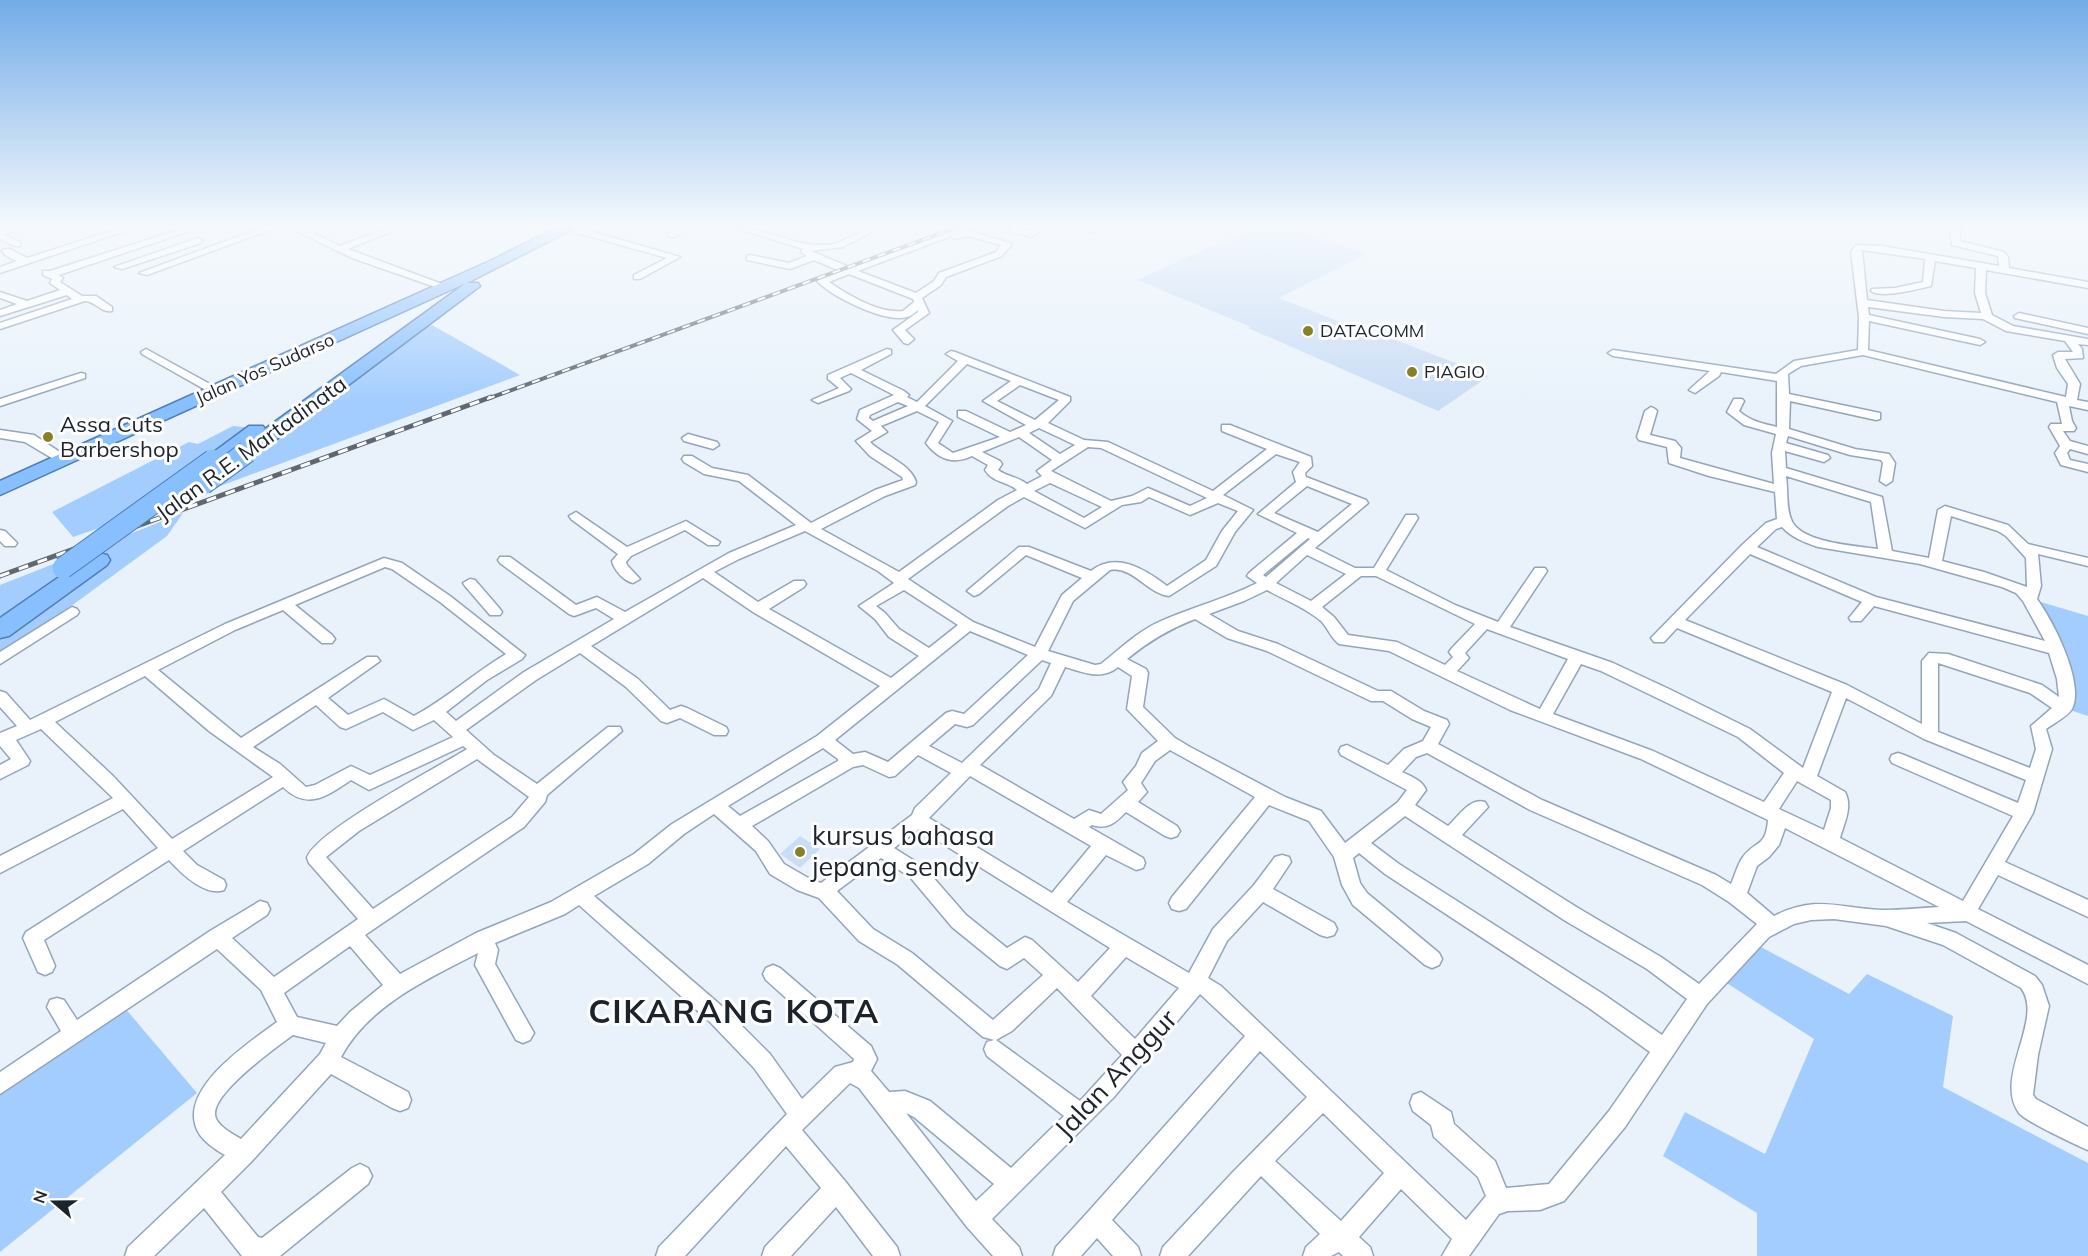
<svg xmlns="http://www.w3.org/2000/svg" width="2088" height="1256" font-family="Mulish,sans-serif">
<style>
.green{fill:#a3cdfe}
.building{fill:#c9ddf5}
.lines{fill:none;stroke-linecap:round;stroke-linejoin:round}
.minor-casing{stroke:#92a5bb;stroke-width:3}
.tertiary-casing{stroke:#92a5bb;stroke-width:3}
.trunk-casing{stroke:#4f7eb4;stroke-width:3}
.minor{fill:#fff;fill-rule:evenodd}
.tertiary{fill:#fff;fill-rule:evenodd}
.trunk{fill:#88bffe;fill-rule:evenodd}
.rail-far1-casing{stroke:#5f6770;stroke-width:4}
.rail-casing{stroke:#5f6770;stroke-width:5}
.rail-far1{stroke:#fefefe;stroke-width:2;stroke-dasharray:8;stroke-linecap:butt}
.rail{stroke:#fefefe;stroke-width:3;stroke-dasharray:10;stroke-linecap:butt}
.trunk-bridge-casing{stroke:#4f7eb4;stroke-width:23;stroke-linecap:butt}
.trunk-bridge{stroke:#88bffe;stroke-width:21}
.poi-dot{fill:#897f26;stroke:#fefefe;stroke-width:2}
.labels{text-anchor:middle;stroke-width:6;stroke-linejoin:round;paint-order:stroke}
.far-poi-label{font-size:18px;fill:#1c232c;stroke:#fefefe;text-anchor:start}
.far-street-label{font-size:18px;fill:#1c232c;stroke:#fefefe}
.poi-label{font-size:22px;fill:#1c232c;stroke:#fefefe;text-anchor:start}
.street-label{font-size:22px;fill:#1c232c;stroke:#fefefe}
.near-poi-label{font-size:27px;fill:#1c232c;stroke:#fefefe;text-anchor:start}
.near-street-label{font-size:27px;fill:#1c232c;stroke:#fefefe}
.near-district-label{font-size:33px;font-weight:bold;letter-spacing:1.5px;fill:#1c232c;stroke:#fefefe}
</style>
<rect width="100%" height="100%" fill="#e9f2fb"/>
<g class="green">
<polygon points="432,325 520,375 196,495 73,537 52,512 189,442 198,444 233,426 282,431 424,328"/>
<polygon points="183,513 167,536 0,658 0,585"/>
<polygon points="2034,600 2088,616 2088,716 2070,710"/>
<polygon points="1761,947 1849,994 1867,974 1953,1016 1943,1087 2088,1163 2088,1256 1757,1256 1757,1213 1663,1156 1685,1112 1765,1154 1814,1039 1725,982"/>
<polygon points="118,1000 197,1093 0,1252 0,1081"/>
</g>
<g class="building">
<polygon points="1254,227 1290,227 1366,254 1279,298 1384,339 1388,337 1489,376 1438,411 1248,328 1251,327 1137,280"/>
<polygon points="800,836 820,849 800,868 780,854"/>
</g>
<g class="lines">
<defs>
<g id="minor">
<polygon points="8,227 22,227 4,235 20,242 20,246 14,246 0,239 0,230"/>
<polygon points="123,227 137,227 0,273 0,267 17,261 6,256 2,251 4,249 10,249 27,258"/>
<path d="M187 227H201L59 275 63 278 60 282 82 296H96L112 307V311C101 313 95 301 85 301L0 329V323L72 299 67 295 0 316V310L17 304 0 298V292L27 301 60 290 50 283 52 279 43 275V271H50Z"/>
<polygon points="264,227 278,227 147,275 139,273"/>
<polygon points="288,227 300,227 340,246 390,227 403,227 348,249 450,287 441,289 352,258"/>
<polygon points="676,227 686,227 676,237 670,237 668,235"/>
<path d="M733 227C764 227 792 246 824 245 845 245 860 227 881 227L843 247 811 251 849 267 956 227H969L959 232 968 230 1012 244 1002 256 946 277 941 285 922 298 929 313 905 330 914 339 908 344 904 343 893 330 918 312V310C913 315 907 318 900 318 879 319 832 297 817 281L840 271 814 260 790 269 747 260V256L750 255 789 263 807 256 801 252 803 249ZM951 236 955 239 968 236 1001 245 996 252 939 273 934 281 916 293 858 271ZM849 274 913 299 914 302 903 311C880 314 848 295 829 282Z"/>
<polygon points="1014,227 1030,231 1037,227 1049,227 1031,237 1011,232 1009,230"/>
<polygon points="1076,227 1103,227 1092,233"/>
<path d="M1950 227H1960V241L2004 252 2008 257 2009 268 2088 282V288L1986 270 1985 293 1992 315 2013 326 2088 339V345L2078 344 2082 349 2083 358 2065 359 2080 384 2077 400 2088 402V410L2069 406 2072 421 2076 428 2074 431H2063L2070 441 2088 446V454L2070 449 2067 453 2070 460 2088 464V472L2061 465 2055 453 2060 446 2049 427 2051 424H2062L2057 402 1863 355 1801 366 1788 374 1789 394 1880 413V419L1876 420 1790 401 1789 429 1855 449 1889 454 1895 463 1892 481 1886 485 1880 481 1883 463 1881 460 1850 455 1788 436 1786 443 1828 455 1830 458 1824 462 1785 451 1786 468 1882 497 1892 551 1929 558 1938 510 1945 506 2008 525 2028 544 2088 558V566L2038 554 2041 586 2037 599C2053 621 2085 683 2072 709 2067 717 2054 723 2046 729L2052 749 2033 813 2005 862 2088 900V917L1998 875 1978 909 2088 965V984L1966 921 1927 923 1956 933 2035 976 2042 985 2049 1006 2038 1055 2033 1095 2036 1099 2088 1127V1150C2076 1145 2025 1121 2019 1113 1993 1077 2045 1019 2021 988L1943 945 1886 926 1834 919 1811 920 1794 924 1769 937 1707 1004 1625 1127 1564 1201 1540 1210 1508 1211 1499 1214 1469 1256H1442L1452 1239 1401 1189 1359 1237 1370 1247 1373 1256H1343L1339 1252 1331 1256H1303L1306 1247 1320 1234 1261 1176 1188 1256H1160L1163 1247 1232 1173 1307 1097 1260 1051 1112 1220 1138 1247 1141 1256H1113L1097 1238 1081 1256H1053L1056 1247 1088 1212 1245 1036 1200 994 1114 1097 992 1219 1019 1247 1022 1256H993L967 1227 859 1088 850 1083 802 1130 845 1181 897 1247 900 1256H873L836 1207 791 1256H762L765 1247 821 1188 786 1146 685 1256H656L659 1247 787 1114 754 1068 710 1022 579 905 565 914 495 943 498 950 495 964 530 1026 534 1033 530 1040 523 1043 516 1040 475 965 478 953C428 979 369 1005 341 1057L408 1092 411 1100 408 1108 400 1111 392 1108 331 1074 251 1162 221 1192 258 1237 262 1238 352 1168 360 1164 368 1168 372 1176 368 1184 280 1256H242L204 1208 154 1256H125L128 1247 225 1155C216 1150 206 1143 200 1135 172 1092 249 1043 277 1022L261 990 217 949 0 1094V1072L61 1031 47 1007 50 1000 57 998 64 1000 77 1020 210 931 260 901 267 903 270 909 267 915 232 938 274 977 358 919 309 863 307 858C314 832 438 767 467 749L463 746 369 790 351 780C327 796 308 811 283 787L183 851 197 865 224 880 226 885 224 890C205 897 181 873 169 860L44 940 55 966 52 972 45 975 38 972 23 938 26 932 158 848 123 809 0 873V856L113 798 41 729 16 740 30 761 28 765 0 779V765L11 759 0 746V733L17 726 0 707V691L6 693 30 720 225 624 384 558 402 563 450 596 525 655 522 659 487 680 446 712 456 721 524 672 614 619 596 608 574 616 569 614 500 563 498 560 500 557H510L576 605 597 597 625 612 729 553 796 525 739 481 704 474 684 462 682 459 684 456H692L712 468 748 475 811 523 875 490 903 480 902 477 870 456 856 441 872 431 857 419 860 410 894 395 851 373 840 378 851 389 849 391 818 403 812 400 839 388 828 379V375L887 349 891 350V354L861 370 904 391 909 395 907 397 917 402 958 361 946 354 951 351 955 352 1070 397V401L1048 423 1084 440 1108 442 1213 491 1267 449 1222 431V425H1230L1311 457 1312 466 1305 473 1306 477 1366 500 1368 503 1315 548 1355 568H1374L1406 515H1416L1418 518 1386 570 1455 605 1498 622 1535 568H1545L1547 571 1510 627 1613 663 1669 689 1750 729 1803 768 1832 692 1677 628 1664 642H1654L1651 638 1742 545 1766 523 1777 519 1775 492 1709 476 1669 463 1667 447 1639 440 1637 437 1645 411 1651 407 1655 409 1657 411 1650 435 1675 441 1681 448 1680 458 1774 484 1772 453 1776 434 1744 425 1727 412 1734 399H1742L1744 401 1739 411C1750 421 1764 424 1777 427V381L1721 372 1719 376 1695 393 1689 390 1710 371 1613 356 1608 353 1613 350 1776 374 1794 361 1858 350 1859 317 1851 252 1856 245 1882 246 1999 266 1998 256 1952 245ZM1862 250 1925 259 1923 282 1895 288 1872 289 1871 291C1882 299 1917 289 1931 286L1935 261 1976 268 1975 293 1981 313 1944 311 1867 300ZM1868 307 1944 317 1983 319 2006 331 2065 341 2073 352H2058L2053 355 2057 368 2068 384 2066 397 1868 350 1869 321 1980 345 1985 342 1980 339 1869 315ZM967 364 1011 381 983 401 1026 425 1010 432 966 411H958V417L1000 437 953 453 938 443 952 421 925 406ZM1020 385 1059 400 1035 420 997 401ZM898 402 908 406 873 421 869 418 870 415ZM917 411 939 422 926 443C938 459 953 465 972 456L988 465 985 470C993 483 1007 481 1017 490L998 500 899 572 821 529 885 496 915 485 916 482C911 464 883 455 870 442L887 432 881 426ZM1039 428 1075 445 1060 454 1029 433ZM1019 437 1052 460 1037 471 1042 476 1027 484C1016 476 1008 477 998 470L1002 464 1000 461 982 452ZM1088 447 1101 448 1207 498 1190 506 1148 488 1132 496 1111 501 1051 471ZM1276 454 1300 462 1293 472 1296 482 1258 514 1297 533 1249 573 1247 576 1257 583C1225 599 1193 607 1161 621 1138 631 1120 649 1101 664L1095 665 1048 651 1073 601 1110 570C1133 566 1148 594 1169 596L1216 566 1235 532 1253 510 1223 495ZM1786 476 1871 502 1878 549C1857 546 1799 543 1791 519 1786 507 1788 489 1786 476ZM1050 483 1102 507 1084 518 1034 491ZM1307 486 1352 504 1318 532 1274 513ZM1024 497 1085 528 1122 505 1141 502 1149 497 1190 515 1218 503 1238 511 1222 531 1206 560 1167 586C1145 569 1116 551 1091 571L1029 547H1019L967 591 974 596 979 594 1026 555 1082 578 1062 595 1035 647 973 622 908 579 1008 506ZM1951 516 1998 531 2006 536 2026 558 2027 587 1984 572 1942 561ZM1782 527C1792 538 1804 542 1818 547L1920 564 2002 587 2016 593 2023 601 2045 641 1876 597 1757 547 1776 529ZM805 531 878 571 894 583 859 606 875 619 889 637 919 656 891 678 769 609 804 587 806 584 804 581H794L758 602 714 572 739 559ZM1308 538 1310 539 1266 577 1263 575ZM1750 554 1862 602 1849 618 1851 621H1861L1874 606 2049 653 2057 679 2059 697 2042 685 1948 654 1929 653 1922 661V724L1847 685 1685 620ZM1307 555 1346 574 1311 601 1276 583ZM385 567 392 569 440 602 506 654C474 673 446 699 414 716L384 699 348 715 328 698 380 661 377 657H367L241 738 158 670 235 630 283 610 322 643H332L335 639 332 635 295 605ZM1361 576H1376L1475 624 1452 648 1449 652 1453 657 1445 665 1397 642 1348 635 1334 617 1322 607ZM703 578 753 612 880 686 817 736 672 824 634 854 551 902 476 933 400 974 365 935 524 827 545 802 547 795 622 731 620 727H608L537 784 494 755 466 730 536 680 580 653 626 687 661 721 667 723 680 718 714 735H726L728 731 726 727 687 708 681 706 670 710 638 679 591 646ZM904 590 958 625 929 648 899 629 885 613 876 606ZM1267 590C1285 600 1306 608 1321 621 1328 628 1331 638 1339 644L1389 651 1510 710 1641 759 1768 820C1766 848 1755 840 1743 857 1737 865 1735 876 1731 884L1716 875 1542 800 1438 744 1449 724 1447 720 1424 711 1391 691H1378L1278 644 1238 631 1209 614 1244 601ZM1195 619 1227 638 1267 651 1371 701H1383L1412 719 1431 727 1423 741 1404 749 1388 765 1347 745 1341 747 1339 751 1341 755 1407 790 1398 802 1345 843 1321 811 1285 797 1190 747 1175 738 1143 707 1148 673 1146 669 1127 659C1149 641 1169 629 1195 619ZM1487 629 1568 659 1540 709 1457 671 1469 658 1465 653ZM970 631 1028 655 964 714 952 711 946 713 888 762 865 752 853 754 835 740ZM1042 660 1051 663 1039 689 962 763 929 746 955 724 967 727 973 725ZM1938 663 2030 693 2052 708 2031 726 2036 749 2030 768 1938 732ZM1581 664 1601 671 1738 737 1784 773 1764 802 1653 751 1553 714ZM1065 667C1084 672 1101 681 1118 667L1132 676 1127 709 1158 741 1142 753 1136 766 1123 782 1128 790 1101 814 1089 810 1074 819 980 765 1051 696ZM145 676 209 731 273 777 172 839 112 775 55 722ZM1846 698 1924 739 2026 780 2018 803 1904 755 1898 753 1892 755 1890 759 1892 763 2013 816 1963 901 1840 838C1844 823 1853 807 1845 792L1817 776ZM316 705 340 727 346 729 383 712 413 730 434 720 453 737 370 775 351 766 315 785 306 787 280 764 253 747ZM823 748 838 759V761L740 816 728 806ZM1170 750 1255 797 1172 897 1169 903 1172 909 1179 911 1186 909 1269 805 1309 821 1334 857 1342 885 1353 905 1425 965 1432 968 1439 965 1442 959 1439 953 1367 893 1360 883 1353 858 1359 853 1385 874 1589 1008 1650 1052 1609 1111 1549 1184 1506 1188 1495 1161 1454 1124 1451 1112 1421 1092 1413 1095 1410 1103 1413 1111 1431 1125 1434 1137 1478 1177 1486 1196 1466 1220 1221 986 1208 978 1227 941 1263 902 1320 935 1327 937 1334 935 1337 929 1334 923 1273 889 1291 862 1289 857 1282 855 1275 857 1254 885 1213 929 1189 973 1067 902 1106 855 1136 870 1143 868 1145 863 1143 858 1089 827 1092 825C1108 830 1115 823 1126 812L1165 836 1171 838 1177 836 1180 831 1177 826 1138 802 1147 792 1141 783 1155 761ZM1427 753 1530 810 1702 885 1729 902 1757 924 1699 984 1661 957 1578 908 1462 835 1488 807 1485 802C1470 797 1458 817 1448 826L1415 805 1426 790C1422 780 1412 777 1402 772L1416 757ZM918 755 951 773 915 808 912 815 821 883 810 879 784 864 768 841 752 826 853 767 863 765 889 777 895 776ZM477 759 529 797 512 817 373 909 326 857 359 831ZM970 776 1091 846 1052 893 929 818ZM1797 781 1831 800V808L1824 830 1779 809ZM714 814 756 851 770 874 797 890 819 898 859 941 898 965 983 1037 994 1040 987 1042 984 1049 987 1056 1064 1116 1011 1168 930 1101 905 1091 889 1092 871 1071 877 1059 871 1046 780 968 773 965 766 968 763 974 766 980 854 1059 853 1062 835 1067 802 1099 770 1054 724 1008 594 896 648 864 684 834ZM1405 816 1564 920 1647 969 1687 999 1662 1035 1603 994 1399 864 1371 843ZM1785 828 1939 907C1920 908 1901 910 1883 910 1840 909 1818 894 1774 916L1747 893 1757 866 1769 857 1779 845ZM919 829 1110 948 1078 982 1032 940 1025 937 1007 948 966 915 924 867 894 848ZM881 858 910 877 952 927 1000 966 1007 969 1024 958 1043 975 993 1020 912 953 873 929 837 891ZM350 946 383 985 350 1012 337 1026 297 1017 284 993ZM1126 957 1179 988 1135 1039 1091 996ZM1057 988 1122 1055 1080 1101 996 1040 1012 1031ZM293 1035 326 1043 320 1054 241 1139C233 1134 215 1125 215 1114 214 1092 275 1048 293 1035ZM906 1113 914 1117 994 1184 976 1201ZM1323 1113 1384 1173 1341 1221 1275 1161Z"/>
<polygon points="574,228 580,228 680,257 640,279 634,279 634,275 667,258 574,232"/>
<polygon points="198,238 203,241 201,243 122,269 114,267"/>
<polygon points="2019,313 2088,328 2088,334 2015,318 2014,316"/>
<polygon points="146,349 219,389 221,391 219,393 211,393 142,354 141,352"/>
<polygon points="81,373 85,374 85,378 0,406 0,399"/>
<polygon points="688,434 717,442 719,445 713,449 684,441 682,438"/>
<path d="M576 512 627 547 686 521 720 542 718 545H708L685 530 631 556 626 562 627 565 640 579 633 583C624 581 614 570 612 561L618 554 571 519 569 516Z"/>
<polygon points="0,530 5,531 17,543 15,546 5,546 0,541"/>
<polygon points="470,579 475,580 500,609 502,612 500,615 490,615 465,586 463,583"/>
<polygon points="72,607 77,609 79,612 77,615 0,664 0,652"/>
</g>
<polygon id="tertiary" points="0,430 34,435 72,460 70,463 60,463 25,442 0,438"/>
<g id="trunk">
<path d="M558 227H577L467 283H478L480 286 254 456H240L237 452C227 459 219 468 206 464L203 460 249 426H263L265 429 466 283 0 495V481L492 260Z"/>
<polygon points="99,553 107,555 110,560 107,565 9,636 0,638 0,618 91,555"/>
</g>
</defs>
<use href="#minor" class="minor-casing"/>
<use href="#tertiary" class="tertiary-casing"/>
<use href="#trunk" class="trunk-casing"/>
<use href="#minor" class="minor"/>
<use href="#tertiary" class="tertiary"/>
<use href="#trunk" class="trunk"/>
<defs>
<polyline id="rail-far1" points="487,399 958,227"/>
<polyline id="rail" points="0,576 491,397"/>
</defs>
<use href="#rail-far1" class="rail-far1-casing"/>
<use href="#rail" class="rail-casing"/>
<use href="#rail-far1" class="rail-far1"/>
<use href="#rail" class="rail"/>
<defs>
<g id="trunk-bridge">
<polyline points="203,484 247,452"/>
<polyline points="63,568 213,460"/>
</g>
</defs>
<use href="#trunk-bridge" class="trunk-bridge-casing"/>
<use href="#trunk-bridge" class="trunk-bridge"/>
</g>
<linearGradient id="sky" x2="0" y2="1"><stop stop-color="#73ace8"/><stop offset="0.56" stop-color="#f5f9fd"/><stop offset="1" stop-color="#f5f9fd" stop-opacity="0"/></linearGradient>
<rect width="2088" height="403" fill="url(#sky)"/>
<g class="poi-dot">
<circle cx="1308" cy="331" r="6"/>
<circle cx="1412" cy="372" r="6"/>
<circle cx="48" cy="437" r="6"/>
<circle cx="800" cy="852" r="6"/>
</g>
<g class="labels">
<g class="far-poi-label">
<text x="1320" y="337">DATACOMM</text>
<text x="1424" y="378">PIAGIO</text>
</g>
<g class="far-street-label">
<text transform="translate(265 369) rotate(-24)" y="6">Jalan Yos Sudarso</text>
</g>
<g class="poi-label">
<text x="60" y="432">Assa Cuts<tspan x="60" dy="25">Barbershop</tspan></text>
</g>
<g class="street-label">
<text transform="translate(251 448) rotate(-36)" y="8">Jalan R.E. Martadinata</text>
</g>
<g class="near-poi-label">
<text x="812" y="845">kursus bahasa<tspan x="812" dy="31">jepang sendy</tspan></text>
</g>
<g class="near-street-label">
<text transform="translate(1116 1074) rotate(-47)" y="9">Jalan Anggur</text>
</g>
<g class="near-district-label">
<text x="734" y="1023">CIKARANG KOTA</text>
</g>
</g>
<g transform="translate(54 1202) rotate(290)" stroke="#fefefe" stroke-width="4.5" paint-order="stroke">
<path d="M0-4.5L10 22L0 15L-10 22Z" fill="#1c232c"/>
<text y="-9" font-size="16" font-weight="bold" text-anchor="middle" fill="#1c232c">N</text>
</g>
</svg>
